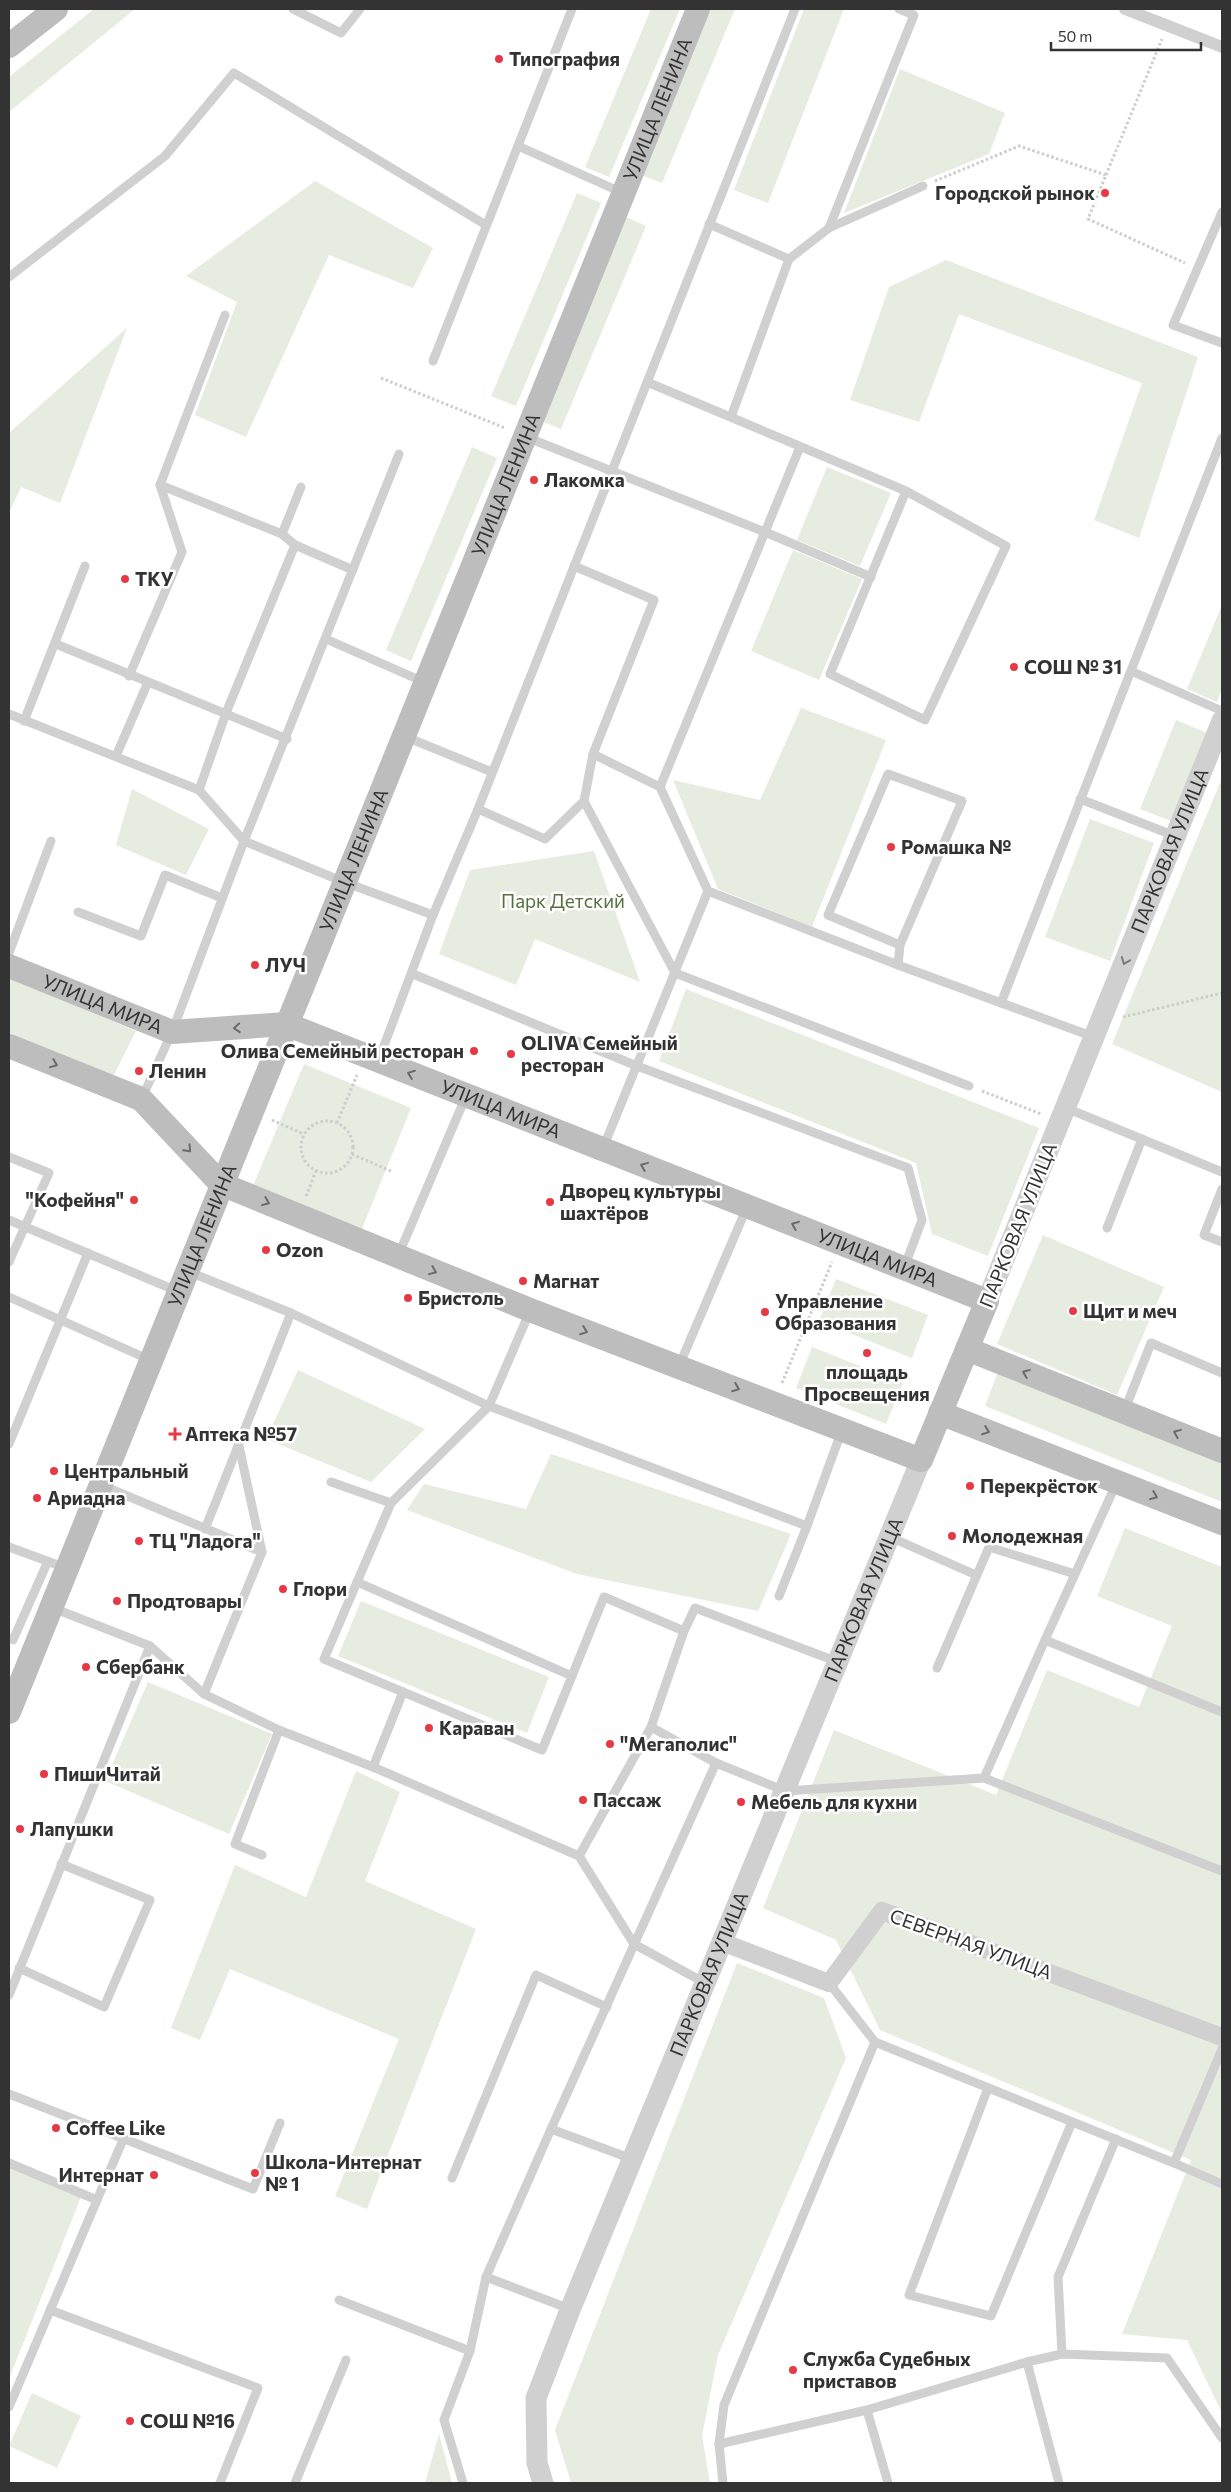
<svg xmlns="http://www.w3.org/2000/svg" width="1231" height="2492" font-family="Commissioner,sans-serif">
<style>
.green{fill:#e6ecdf}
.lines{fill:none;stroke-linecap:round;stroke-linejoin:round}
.path{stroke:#cdcdcd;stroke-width:3;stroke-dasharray:2.5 2.5;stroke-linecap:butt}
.service{stroke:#d0d0d0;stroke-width:9}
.pedestrian{stroke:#d0d0d0;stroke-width:12}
.minor{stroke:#d0d0d0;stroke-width:18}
.tertiary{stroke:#d0d0d0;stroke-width:21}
.secondary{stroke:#bdbdbd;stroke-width:24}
.oneway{stroke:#7a7a7a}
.oneway2{stroke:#6a6a6a}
.poi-dot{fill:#e63946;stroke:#fff;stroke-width:2}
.labels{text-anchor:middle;stroke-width:5;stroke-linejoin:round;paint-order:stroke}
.poi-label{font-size:19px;font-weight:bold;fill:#333;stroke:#fff;text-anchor:start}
.street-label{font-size:19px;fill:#333;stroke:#fff}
.park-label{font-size:19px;fill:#56703f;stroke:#fff}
</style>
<rect width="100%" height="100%" fill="#fff"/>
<g class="green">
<polygon points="94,9 135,9 9,112 9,77"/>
<polygon points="651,9 680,9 609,177 585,167"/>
<polygon points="706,9 735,9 662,183 641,175"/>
<polygon points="804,9 844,9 768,203 734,190"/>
<polygon points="900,69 1005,113 989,154 844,213"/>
<polygon points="315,181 433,248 413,288 329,255 246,437 195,415 237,302 186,276"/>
<polygon points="577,193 601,203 516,406 491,396"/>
<polygon points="622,215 646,226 561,429 536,419"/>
<polygon points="946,260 1198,357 1139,538 1094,520 1142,383 959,314 919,422 850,400 889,287"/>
<polygon points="127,328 60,503 21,487 9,513 9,433"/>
<polygon points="472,447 497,458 411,661 386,650"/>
<polygon points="827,467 891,493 860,566 797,540"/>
<polygon points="793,550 862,579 819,680 751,651"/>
<polygon points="1222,605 1222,689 1217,702 1187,689"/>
<polygon points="801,708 886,740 812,927 718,889 673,780 760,800"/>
<polygon points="1176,720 1207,733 1171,821 1140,809"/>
<polygon points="1222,778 1222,1092 1112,1044"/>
<polygon points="132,789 209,829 186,875 116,845"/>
<polygon points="1090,819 1154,843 1110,961 1045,937"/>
<polygon points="594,851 640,982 535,939 516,985 439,954 470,870"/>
<polygon points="9,978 136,1031 113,1077 9,1033"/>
<polygon points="686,989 1039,1128 988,1256 932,1234 916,1163 659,1061"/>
<polygon points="304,1064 411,1108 361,1231 253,1186"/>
<polygon points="1043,1235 1164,1287 1117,1395 997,1344"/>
<polygon points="836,1279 928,1315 912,1358 819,1321"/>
<polygon points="812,1347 903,1383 886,1424 796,1388"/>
<polygon points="298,1370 425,1429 371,1482 266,1439"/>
<polygon points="998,1372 1222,1464 1222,1502 985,1406"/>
<polygon points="551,1454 791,1534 758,1611 577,1574 407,1510 424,1484 526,1509"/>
<polygon points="1125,1528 1222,1567 1222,2413 1187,2340 1122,2334 1191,2160 880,2030 836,1940 763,1908 834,1730 996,1795 1047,1670 1139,1707 1172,1626 1097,1596"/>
<polygon points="361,1601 549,1677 527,1733 338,1656"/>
<polygon points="148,1682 272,1734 229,1834 105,1781"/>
<polygon points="356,1771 400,1792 365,1881 476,1929 367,2209 335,2196 399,2039 230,1969 200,2040 171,2028 235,1865 306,1897"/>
<polygon points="737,1963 824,1998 846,2058 718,2355 702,2436 710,2483 571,2483 555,2430"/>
<polygon points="9,2167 81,2197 9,2379"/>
<polygon points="32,2393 81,2416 57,2468 9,2446"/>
<polygon points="439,2434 452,2483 425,2483"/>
</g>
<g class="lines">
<g class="path">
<polyline points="1106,175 1162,39"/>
<polyline points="935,181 1019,146 1106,175 1088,219 1185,263"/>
<polyline points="381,378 505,428"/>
<polyline points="1123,1017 1222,993"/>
<polyline points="982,1091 1041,1114"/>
<polyline points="272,1120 304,1134"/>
<circle cx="327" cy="1147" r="26"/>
<polyline points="337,1123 357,1075"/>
<polyline points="352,1154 393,1172"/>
<polyline points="306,1196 316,1171"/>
<polyline points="782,1383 832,1262"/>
</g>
<g class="service">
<polyline points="293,9 341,33 360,9"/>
<polyline points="518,146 623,193"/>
<polyline points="1222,212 1173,325 1222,343"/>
<polyline points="709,224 789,259 829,228 914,15 899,9"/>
<polyline points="829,228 923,186"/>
<polyline points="9,277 165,156 234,73 486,225"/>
<polyline points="433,361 572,9"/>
<polyline points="647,382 906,491 1006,546 925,720 830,674 906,491"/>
<polyline points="731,417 789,259"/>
<polyline points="526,437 765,532 871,577"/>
<polyline points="160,485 282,534 295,545 226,713 199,790"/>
<polyline points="282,534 301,487"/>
<polyline points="295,545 353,570"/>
<polyline points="574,566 654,600 593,754 660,787 708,891 898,965 1094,1037"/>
<polyline points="326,639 424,682"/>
<polyline points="56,644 287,739"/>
<polyline points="1131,671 1222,711"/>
<polyline points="129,676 182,552 160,485 225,315"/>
<polyline points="9,714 199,790 244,841 344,882 433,915"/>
<polyline points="24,721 85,566"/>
<polyline points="406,737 492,772"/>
<polyline points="593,754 584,801 675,973 969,1086"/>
<polyline points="116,756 148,682"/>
<polyline points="660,787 800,447"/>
<polyline points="1080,799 1175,836"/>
<polyline points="478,809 545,839 584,801"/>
<polyline points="78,912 141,936 165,875 222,898"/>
<polyline points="9,953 51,841"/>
<polyline points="898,965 900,945 962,801 888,774 828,915 900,945"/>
<polyline points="413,974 637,1066 908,1168 922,1220 904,1268"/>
<polyline points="1001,1003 1222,438"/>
<polyline points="379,1059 433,915 478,809 795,9"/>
<polyline points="142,1098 172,1032 244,841 399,454"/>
<polyline points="1066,1108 1222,1172"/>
<polyline points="603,1148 708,891"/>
<polyline points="9,1157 49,1173 9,1262"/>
<polyline points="1222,1189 1204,1235 1222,1242"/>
<polyline points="9,1220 177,1291"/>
<polyline points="1107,1228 1142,1139"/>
<polyline points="398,1256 466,1096"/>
<polyline points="187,1271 291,1313"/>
<polyline points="9,1297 150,1360"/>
<polyline points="679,1366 747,1207"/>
<polyline points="1124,1412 1151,1343 1222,1373"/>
<polyline points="9,1444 88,1253"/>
<polyline points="331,1482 391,1503 324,1659 542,1750 604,1597 684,1631"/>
<polyline points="1117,1482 1045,1640 1222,1712"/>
<polyline points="101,1485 262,1552"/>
<polyline points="391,1503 489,1406 530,1311"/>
<polyline points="807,1526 842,1430"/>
<polyline points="205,1529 291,1313 489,1406 807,1526 779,1596"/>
<polyline points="890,1537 976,1575"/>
<polyline points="9,1547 66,1568"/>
<polyline points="357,1582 572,1676"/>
<polyline points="53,1608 150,1646 204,1694 279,1730"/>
<polyline points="9,1638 13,1640 48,1561"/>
<polyline points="1045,1640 984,1778 1222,1871"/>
<polyline points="937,1668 989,1547 1075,1574"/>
<polyline points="403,1692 373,1767 579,1856 651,1727"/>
<polyline points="204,1694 262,1552 239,1446"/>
<polyline points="716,1763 651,1727 684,1631 695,1608 838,1662"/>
<polyline points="262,1855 235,1844 279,1730 373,1767"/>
<polyline points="579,1856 634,1944 705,1983"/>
<polyline points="19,1968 104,2007 150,1900 61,1864"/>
<polyline points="9,1995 150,1646"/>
<polyline points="875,2042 1174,2163 1222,2049"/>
<polyline points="988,2088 909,2295 991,2316 1072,2122"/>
<polyline points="9,2094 253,2189 280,2123"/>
<polyline points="632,2159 551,2129 716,1763 785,1791 984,1778"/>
<polyline points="9,2163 97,2200 123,2140"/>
<polyline points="1174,2163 1222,2184"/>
<polyline points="452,2178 536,1975 607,2007"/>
<polyline points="486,2277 551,2129"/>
<polyline points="339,2300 470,2351"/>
<polyline points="50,2310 258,2388 220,2483"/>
<polyline points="1062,2354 1058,2277 1116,2139"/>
<polyline points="1027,2362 1059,2483"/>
<polyline points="9,2407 97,2200"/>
<polyline points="867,2410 888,2483"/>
<polyline points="719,2444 724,2405 875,2042 829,1983"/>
<polyline points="295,2483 346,2360"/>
<polyline points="463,2483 444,2420 470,2351 486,2277 570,2309"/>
<polyline points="723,2483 719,2444 867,2410 1027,2362 1062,2354 1167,2358 1222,2438"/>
</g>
<polyline class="pedestrian" points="1125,9 1222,47"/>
<polyline class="minor" points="722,1942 829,1983 882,1911 1222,2037"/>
<g class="tertiary">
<path id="s1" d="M987 1301 1222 721"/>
<path id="s2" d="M543 2483 537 2463 536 2398 570 2310 921 1460"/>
</g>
<g class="secondary">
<polyline points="9,46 56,9"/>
<path id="s3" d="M9 966 172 1032 286 1024 987 1301 921 1460 530 1310 221 1184 141 1099 9 1046"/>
<polyline points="967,1349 1222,1451"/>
<polyline points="940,1413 1222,1523"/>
<path id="s4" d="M9 1712 698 9"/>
</g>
</g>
<defs><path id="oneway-chevron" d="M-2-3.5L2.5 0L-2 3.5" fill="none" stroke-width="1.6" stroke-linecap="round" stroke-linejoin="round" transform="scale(1.25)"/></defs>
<use class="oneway" href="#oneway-chevron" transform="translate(1125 961) rotate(112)"/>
<g class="oneway2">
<use href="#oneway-chevron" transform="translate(237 1028) rotate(176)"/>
<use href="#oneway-chevron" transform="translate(54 1064) rotate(22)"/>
<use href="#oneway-chevron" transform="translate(411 1074) rotate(-159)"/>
<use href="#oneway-chevron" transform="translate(188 1149) rotate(47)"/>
<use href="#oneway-chevron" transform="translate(644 1166) rotate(-158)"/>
<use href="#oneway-chevron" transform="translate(266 1202) rotate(22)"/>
<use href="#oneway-chevron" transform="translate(795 1225) rotate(-158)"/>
<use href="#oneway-chevron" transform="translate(433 1271) rotate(22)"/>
<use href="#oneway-chevron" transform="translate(584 1331) rotate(21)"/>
<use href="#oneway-chevron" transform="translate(1026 1373) rotate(-158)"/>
<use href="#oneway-chevron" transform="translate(736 1388) rotate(21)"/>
<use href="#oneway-chevron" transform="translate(986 1431) rotate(21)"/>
<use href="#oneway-chevron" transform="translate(1177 1433) rotate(-158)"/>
<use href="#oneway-chevron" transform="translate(1154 1496) rotate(22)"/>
</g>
<g class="poi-dot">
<circle cx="499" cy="59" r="5"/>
<circle cx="1105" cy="193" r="5"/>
<circle cx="534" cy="480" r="5"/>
<circle cx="125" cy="579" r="5"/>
<circle cx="1014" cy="667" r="5"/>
<circle cx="891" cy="847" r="5"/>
<circle cx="255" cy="965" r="5"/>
<circle cx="474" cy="1051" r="5"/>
<circle cx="511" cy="1054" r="5"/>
<circle cx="139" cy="1071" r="5"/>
<circle cx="134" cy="1200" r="5"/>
<circle cx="550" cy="1202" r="5"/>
<circle cx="266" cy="1250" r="5"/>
<circle cx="523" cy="1281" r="5"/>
<circle cx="408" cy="1298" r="5"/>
<circle cx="1073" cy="1311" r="5"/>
<circle cx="765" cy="1312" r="5"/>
<circle cx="867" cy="1353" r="5"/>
<path d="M172.5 1426.5h5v5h5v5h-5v5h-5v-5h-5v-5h5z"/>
<circle cx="54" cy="1471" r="5"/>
<circle cx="970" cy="1486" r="5"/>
<circle cx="37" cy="1498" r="5"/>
<circle cx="952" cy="1536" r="5"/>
<circle cx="139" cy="1541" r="5"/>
<circle cx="283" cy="1589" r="5"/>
<circle cx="117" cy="1601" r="5"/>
<circle cx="86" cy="1667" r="5"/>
<circle cx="429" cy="1728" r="5"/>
<circle cx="610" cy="1744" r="5"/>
<circle cx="44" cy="1774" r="5"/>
<circle cx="583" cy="1800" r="5"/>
<circle cx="741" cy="1802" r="5"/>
<circle cx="20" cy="1829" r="5"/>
<circle cx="56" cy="2128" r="5"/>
<circle cx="255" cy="2173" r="5"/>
<circle cx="154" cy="2175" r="5"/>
<circle cx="793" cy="2370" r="5"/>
<circle cx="130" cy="2421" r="5"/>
</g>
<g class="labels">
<g class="poi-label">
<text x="509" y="66">Типография</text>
<text x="1095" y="200" text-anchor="end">Городской рынок</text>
<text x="544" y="487">Лакомка</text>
<text x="135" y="586">ТКУ</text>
<text x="1024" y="674">СОШ № 31</text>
<text x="901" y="854">Ромашка №</text>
<text x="265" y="972">ЛУЧ</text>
<text x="521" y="1050">OLIVA Семейный<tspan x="521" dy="22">ресторан</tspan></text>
<text x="464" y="1058" text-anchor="end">Олива Семейный ресторан</text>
<text x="149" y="1078">Ленин</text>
<text x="560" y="1198">Дворец культуры<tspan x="560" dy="22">шахтёров</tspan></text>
<text x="124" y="1207" text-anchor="end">"Кофейня"</text>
<text x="276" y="1257">Ozon</text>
<text x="533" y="1288">Магнат</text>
<text x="418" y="1305">Бристоль</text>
<text x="775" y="1308">Управление<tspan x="775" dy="22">Образования</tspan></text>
<text x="1083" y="1318">Щит и меч</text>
<text x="867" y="1379" text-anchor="middle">площадь<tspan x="867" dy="22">Просвещения</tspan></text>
<text x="185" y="1441">Аптека №57</text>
<text x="64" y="1478">Центральный</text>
<text x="980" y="1493">Перекрёсток</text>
<text x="47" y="1505">Ариадна</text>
<text x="962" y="1543">Молодежная</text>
<text x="149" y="1548">ТЦ "Ладога"</text>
<text x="293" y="1596">Глори</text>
<text x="127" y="1608">Продтовары</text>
<text x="96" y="1674">Сбербанк</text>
<text x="439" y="1735">Караван</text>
<text x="620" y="1751">"Мегаполис"</text>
<text x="54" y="1781">ПишиЧитай</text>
<text x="593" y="1807">Пассаж</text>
<text x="751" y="1809">Мебель для кухни</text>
<text x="30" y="1836">Лапушки</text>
<text x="66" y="2135">Coffee Like</text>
<text x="265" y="2169">Школа-Интернат<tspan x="265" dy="22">№ 1</tspan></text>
<text x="144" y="2182" text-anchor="end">Интернат</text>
<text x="803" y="2366">Служба Судебных<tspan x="803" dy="22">приставов</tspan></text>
<text x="140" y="2428">СОШ №16</text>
</g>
<g class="street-label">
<text dy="7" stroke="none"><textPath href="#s4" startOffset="1729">УЛИЦА ЛЕНИНА</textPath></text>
<text dy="7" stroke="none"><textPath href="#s4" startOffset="1324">УЛИЦА ЛЕНИНА</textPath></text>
<text dy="7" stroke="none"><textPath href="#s1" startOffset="486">ПАРКОВАЯ УЛИЦА</textPath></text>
<text dy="7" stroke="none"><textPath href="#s4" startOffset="919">УЛИЦА ЛЕНИНА</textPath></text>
<text dy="7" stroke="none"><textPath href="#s3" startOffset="101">УЛИЦА МИРА</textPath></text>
<text dy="7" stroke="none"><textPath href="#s3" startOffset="521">УЛИЦА МИРА</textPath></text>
<text transform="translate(1018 1225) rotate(-68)" y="7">ПАРКОВАЯ УЛИЦА</text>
<text dy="7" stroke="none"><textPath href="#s4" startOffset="514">УЛИЦА ЛЕНИНА</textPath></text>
<text dy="7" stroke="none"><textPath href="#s3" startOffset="926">УЛИЦА МИРА</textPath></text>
<text dy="7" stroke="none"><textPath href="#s2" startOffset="949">ПАРКОВАЯ УЛИЦА</textPath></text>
<text transform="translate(971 1944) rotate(20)" y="7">СЕВЕРНАЯ УЛИЦА</text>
<text dy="7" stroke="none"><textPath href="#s2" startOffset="544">ПАРКОВАЯ УЛИЦА</textPath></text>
</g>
<g class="park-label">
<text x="563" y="908">Парк Детский</text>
</g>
</g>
<rect width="1231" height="2492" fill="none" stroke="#333333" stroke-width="20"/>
<path d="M1051 42v8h150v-8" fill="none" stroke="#333333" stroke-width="2.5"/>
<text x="1058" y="42" font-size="15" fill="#333333" stroke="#ffffff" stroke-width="4" paint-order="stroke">50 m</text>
</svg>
